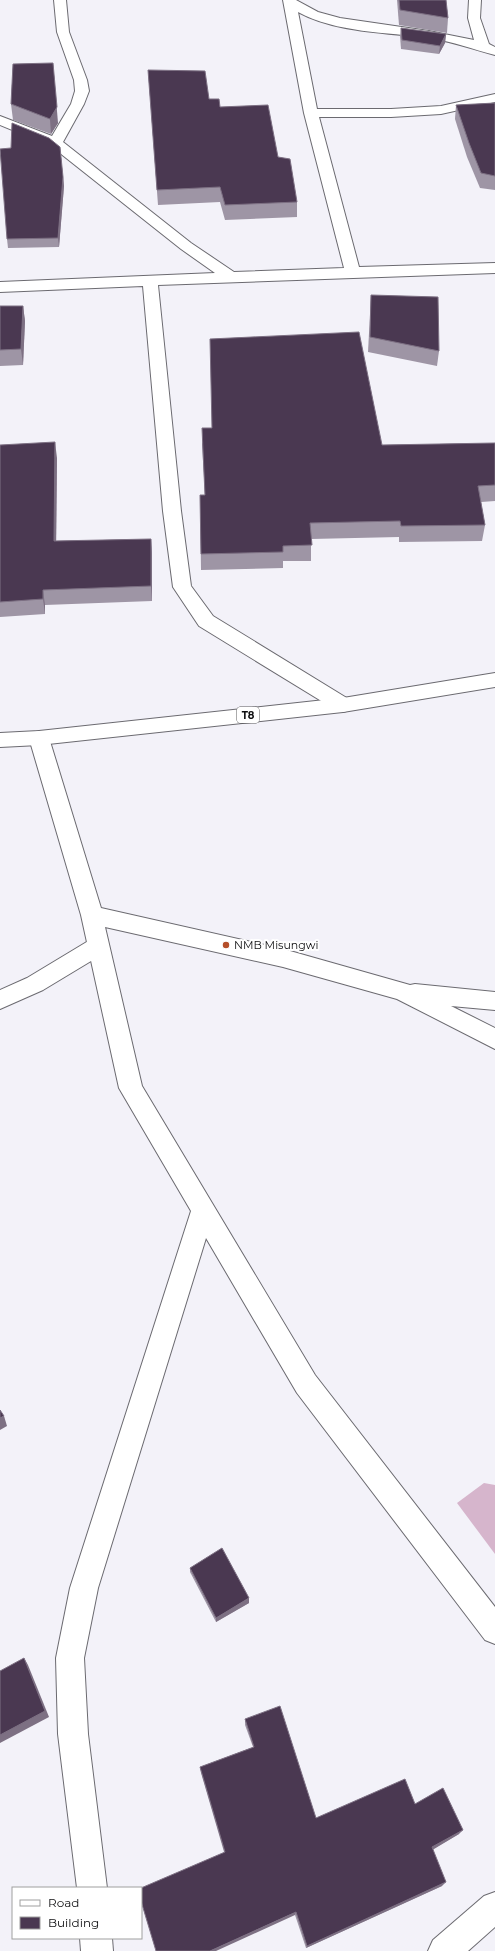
<svg xmlns="http://www.w3.org/2000/svg" width="495" height="1951" font-family="Montserrat,sans-serif">
<style>
.forest{fill:#d6b5cc}
.lines{fill:none;stroke-linecap:round;stroke-linejoin:round}
.service-casing{stroke:#6b6a70;stroke-width:2}
.minor-casing{stroke:#6b6a70;stroke-width:2}
.trunk-casing{stroke:#6b6a70;stroke-width:2}
.service{fill:#fff;fill-rule:evenodd}
.minor{fill:#fff;fill-rule:evenodd}
.trunk{fill:#fff;fill-rule:evenodd}
.wall{fill:#9e95a5}
.shaded-wall{fill:#7d7083}
.building{fill:#4a3851;stroke:#7d7083}
.poi-dot{fill:#b54e29;stroke:#fff;stroke-width:1.5}
.labels{text-anchor:middle;stroke-width:4;stroke-linejoin:round;paint-order:stroke}
.shield{fill:#fff;stroke:#565658;stroke-width:1}
.shield-label{font-size:10px;font-weight:bold;fill:#0e0e10}
.poi-label{font-size:11px;fill:#0e0e10;stroke:#fff;text-anchor:start}
</style>
<rect width="100%" height="100%" fill="#f3f2f9"/>
<polygon class="forest" points="484,1483 495,1485 495,1554 457,1503"/>
<g class="lines">
<defs>
<polygon id="service" points="98,937 106,940 109,946 106,952 43,990 0,1009 0,990 27,978 90,940"/>
<g id="minor">
<path d="M54 0H66L69 32 87 80 89 91 84 104 63 142 191 243 234 272 344 268 304 113 283 0H296L318 12 340 18 429 31 474 40 468 18 469 0H481L480 18 489 44 495 47V55C472 49 454 42 430 38 386 32 337 33 298 12L317 109H391L441 106 495 94V102L441 114 391 117H319L359 267 495 263V273L158 285 181 511 191 586 213 616 350 700 353 705 350 710 343 712 336 710 199 626 173 587 163 511 143 286 0 292V282L215 273 181 249 51 146 0 125V116L52 136 71 104 75 91 74 80 57 32Z"/>
<polygon points="39,731 46,733 49,738 101,908 283,949 410,985 415,984 495,992 495,1010 451,1006 495,1028 495,1049 397,999 283,967 105,927 142,1086 315,1375 495,1607 495,1644 485,1640 297,1393 206,1238 98,1588 84,1658 88,1734 107,1888 77,1888 58,1734 56,1658 70,1588 191,1211 119,1088 81,915 29,738 32,733"/>
<polygon points="495,1892 495,1927 468,1951 428,1951 433,1940 484,1896"/>
<polygon points="80,1938 112,1938 113,1951 81,1951"/>
</g>
<polygon id="trunk" points="495,673 495,687 343,712 39,745 0,747 0,733 39,731 343,698"/>
</defs>
<use href="#service" class="service-casing"/>
<use href="#minor" class="minor-casing"/>
<use href="#trunk" class="trunk-casing"/>
<use href="#service" class="service"/>
<use href="#minor" class="minor"/>
<use href="#trunk" class="trunk"/>
</g>
<g class="wall">
<polygon points="397,0 446,0 448,18 447,33 399,25"/>
<polygon points="401,28 446,34 445,43 439,54 401,49 400,36"/>
<polygon points="13,64 58,123 51,134 13,120 11,104"/>
<polygon points="148,70 209,99 220,107 278,157 297,202 297,217 225,220 220,202 158,205"/>
<polygon points="495,103 495,190 480,188 467,157 455,119 456,105"/>
<polygon points="60,147 64,186 59,247 8,248 7,239"/>
<polygon points="371,295 439,351 437,366 368,352"/>
<polygon points="0,306 23,306 25,321 23,365 0,366"/>
<polygon points="212,428 382,445 495,443 495,501 481,502 485,525 482,541 399,542 399,537 311,539 311,561 283,561 283,568 201,570 200,495 205,495 202,444"/>
<polygon points="0,445 57,458 56,541 151,539 152,554 152,601 45,605 45,614 0,617"/>
<polygon points="190,1568 249,1603 216,1622 190,1572"/>
<polygon points="245,1719 316,1818 415,1804 459,1834 433,1849 442,1886 306,1948 295,1915 224,1852 201,1773 200,1767 253,1747 245,1725"/>
</g>
<g class="shaded-wall">
<polygon points="446,34 445,43 439,54 440,46"/>
<polygon points="53,63 58,123 51,134 50,119"/>
<polygon points="63,177 64,186 59,247 58,238"/>
<polygon points="23,306 25,321 23,365 21,349"/>
<polygon points="55,442 57,458 56,557 54,541"/>
<polygon points="151,539 152,554 152,601 151,586"/>
<polygon points="43,590 45,605 45,614 43,599"/>
<polygon points="4,1416 7,1426 0,1430 0,1418"/>
<polygon points="249,1598 249,1603 216,1622 216,1618"/>
<polygon points="24,1658 28,1665 49,1717 0,1743 0,1735"/>
<polygon points="463,1830 459,1834 429,1852 432,1847"/>
<polygon points="446,1882 442,1886 306,1948 307,1946"/>
<polygon points="296,1912 295,1915 216,1951 210,1951"/>
</g>
<g class="building">
<polygon points="399,0 446,0 448,18 400,10"/>
<polygon points="401,28 446,34 440,46 402,40"/>
<polygon points="53,63 57,107 50,119 11,104 13,64"/>
<polygon points="148,70 205,71 209,99 219,99 220,107 268,105 278,157 290,159 297,202 225,205 220,187 157,190"/>
<polygon points="495,103 495,176 481,173 469,143 456,105"/>
<polygon points="12,123 49,138 60,147 63,177 58,238 7,239 0,149 11,148"/>
<polygon points="371,295 438,297 439,351 370,337"/>
<polygon points="0,306 23,306 21,349 0,350"/>
<polygon points="359,332 382,445 495,443 495,485 478,486 485,525 401,526 400,521 310,523 312,545 283,546 283,552 201,554 200,495 205,495 202,428 212,428 210,339"/>
<polygon points="55,442 54,541 151,539 151,586 43,590 43,599 0,602 0,445"/>
<polygon points="0,1410 4,1416 0,1418"/>
<polygon points="222,1548 249,1598 216,1618 190,1568"/>
<polygon points="24,1658 45,1711 0,1735 0,1671"/>
<polygon points="280,1706 316,1818 405,1779 415,1804 443,1788 463,1830 432,1847 446,1882 307,1946 296,1912 210,1951 156,1951 141,1901 141,1888 225,1852 200,1767 254,1747 245,1719"/>
</g>
<circle class="poi-dot" cx="226" cy="945" r="4"/>
<g class="labels">
<rect class="shield" x="237" y="707" width="22" height="16" rx="3"/>
<g class="shield-label">
<text x="248" y="719">T8</text>
</g>
<g class="poi-label">
<text x="234" y="949">NMB Misungwi</text>
</g>
</g>
<rect x="12" y="1887" width="130" height="52" fill="#ffffff" stroke="#9f9f9f"/>
<rect x="20" y="1900" width="20" height="6" fill="#ffffff" stroke="#9f9f9f"/>
<text x="48" y="1907" font-size="12" fill="#0e0e10">Road</text>
<rect x="20" y="1917" width="20" height="12" fill="#4a3851" stroke="#9f9f9f"/>
<text x="48" y="1927" font-size="12" fill="#0e0e10">Building</text>
</svg>
